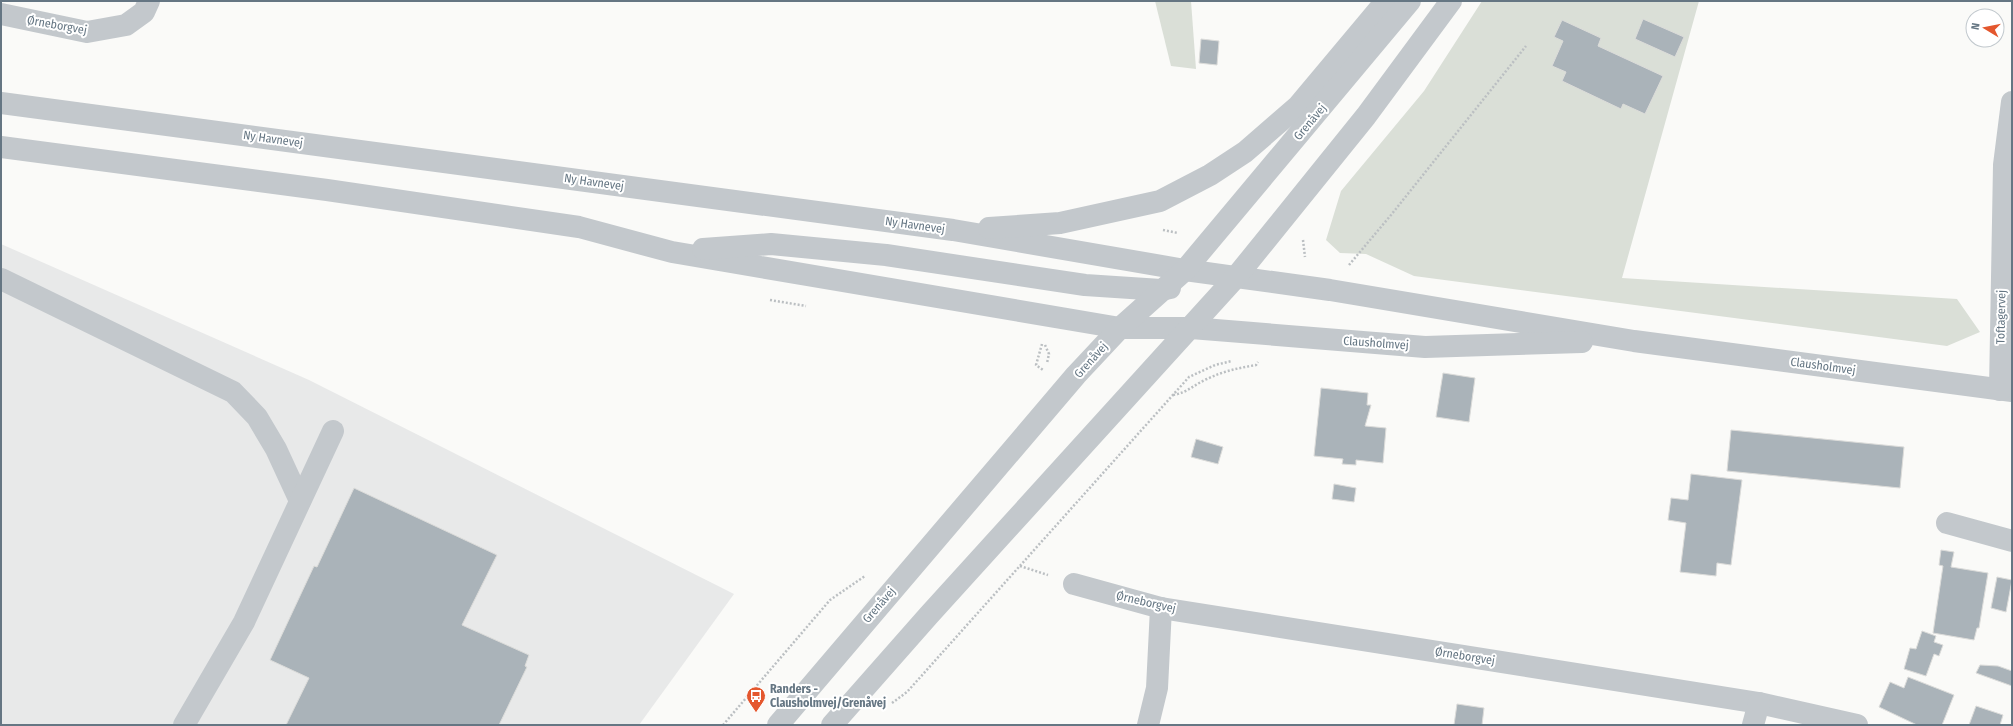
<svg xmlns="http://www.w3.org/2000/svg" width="2013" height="726" font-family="'Fira Sans Condensed',sans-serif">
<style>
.built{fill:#e8e9e9}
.green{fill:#dadfd7}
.building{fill:#aab3b9;stroke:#dcdcda}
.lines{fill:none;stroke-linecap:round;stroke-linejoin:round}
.path{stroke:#bbbfc2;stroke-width:2.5;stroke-dasharray:2 2;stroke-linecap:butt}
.minor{stroke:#c3c8cc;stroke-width:22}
.labels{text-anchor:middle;stroke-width:4;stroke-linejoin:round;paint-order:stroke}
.street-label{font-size:12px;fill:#657683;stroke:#fff}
.poi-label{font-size:12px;font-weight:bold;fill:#657683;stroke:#fff;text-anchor:start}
</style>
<rect width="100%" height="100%" fill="#fafaf8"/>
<polygon class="built" points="1,244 309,380 734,594 639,725 1,725"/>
<g class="green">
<polygon points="1155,1 1191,1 1196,69 1171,66"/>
<polygon points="1482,1 1699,1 1622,278 1957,299 1980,332 1947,346 1414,276 1366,254 1340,253 1326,240 1341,191 1424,91"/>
</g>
<g class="building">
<polygon points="1643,19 1684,37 1675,57 1635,39"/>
<polygon points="1562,20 1601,38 1598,46 1663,76 1645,114 1623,104 1621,109 1562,81 1566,72 1552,66 1563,41 1554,37"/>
<polygon points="1201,39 1219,41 1217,65 1199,63"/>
<polygon points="1443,373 1475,378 1469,422 1436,417"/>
<polygon points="1321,388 1368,393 1367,405 1371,405 1365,426 1386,428 1383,463 1356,460 1356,465 1342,464 1343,459 1314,456"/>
<polygon points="1731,430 1904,447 1900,488 1727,471"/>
<polygon points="1196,439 1223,447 1218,464 1191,457"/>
<polygon points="1691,474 1742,480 1731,565 1717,563 1716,576 1680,572 1686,523 1668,520 1671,498 1688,500"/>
<polygon points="1334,484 1356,488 1354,502 1332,499"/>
<polygon points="354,488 497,555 462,625 529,655 525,666 527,667 499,725 286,725 309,678 270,660 314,566 317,567"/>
<polygon points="1941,550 1954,552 1951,567 1988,573 1979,628 1977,628 1974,640 1933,633 1943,566 1939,565"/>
<polygon points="1997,577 2012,580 2006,612 1991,608"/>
<polygon points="1922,631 1936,636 1934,642 1943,645 1939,656 1934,654 1926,676 1904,669 1910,648 1916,649"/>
<polygon points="1980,665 1998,666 2012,671 2012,686 1976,673"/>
<polygon points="1908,677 1954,695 1942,725 1917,725 1879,707 1890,682 1904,688"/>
<polygon points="1457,704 1484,708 1482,725 1454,725"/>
<polygon points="1976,706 2003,715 2000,725 1969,725"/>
</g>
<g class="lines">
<g class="path">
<polyline points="1163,230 1178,233"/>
<polyline points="1303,240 1305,257"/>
<polyline points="1349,265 1391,215 1526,46"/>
<polyline points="770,300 806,306"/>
<polyline points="1042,344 1036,365 1043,370"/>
<polyline points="1045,345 1049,354 1047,363"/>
<path d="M1173 395C1187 393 1195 384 1207 379 1223 371 1239 368 1256 365L1258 362"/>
<polyline points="1020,566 1048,575"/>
<polyline points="892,703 907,692 1189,377 1215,365 1232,361"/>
<polyline points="723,725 830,600 865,576"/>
</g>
<g class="minor">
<polyline points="1,14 87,32 126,25 144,12 149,1"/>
<polyline points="1,103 953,230 1185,270 1330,290 1634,341 2012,391"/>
<polyline points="1,147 327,190 579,227 672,252 1120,328 1191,328 1425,347 1582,342"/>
<polyline points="989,228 1060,223 1160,201 1210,175 1245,152 1298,106 1386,1"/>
<polyline points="703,249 771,244 886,255 1085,285 1161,290 1170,288"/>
<polyline points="1,279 233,392 257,417 276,449 300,501"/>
<polyline points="2000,390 2004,165 2012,102"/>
<polyline points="1947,523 2012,541"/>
<polyline points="1074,584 1161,608 1759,703 1857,725"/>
<polyline points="184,725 244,622 333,431"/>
<polyline points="778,725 1076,375 1120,328 1185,270 1410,1"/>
<polyline points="832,725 929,615 1236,277 1366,116 1451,1"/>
<polyline points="1148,725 1157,688 1161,608"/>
<polyline points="1753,725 1759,703"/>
</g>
</g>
<defs>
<symbol id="bus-pin" viewBox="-11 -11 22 30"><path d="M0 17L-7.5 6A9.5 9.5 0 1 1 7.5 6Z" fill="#e4572e" stroke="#fff"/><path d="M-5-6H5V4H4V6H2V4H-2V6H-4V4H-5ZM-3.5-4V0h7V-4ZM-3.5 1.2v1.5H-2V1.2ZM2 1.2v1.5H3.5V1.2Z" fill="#fff"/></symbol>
</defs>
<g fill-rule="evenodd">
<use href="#bus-pin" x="745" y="685" width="22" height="30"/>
</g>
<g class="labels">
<g class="street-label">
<text transform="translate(57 25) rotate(10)" y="4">Ørneborgvej</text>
<text transform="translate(1310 122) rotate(-50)" y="4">Grenåvej</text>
<text transform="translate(273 139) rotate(8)" y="4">Ny Havnevej</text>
<text transform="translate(594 182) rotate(8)" y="4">Ny Havnevej</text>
<text transform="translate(915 225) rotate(8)" y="4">Ny Havnevej</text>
<text transform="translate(2001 317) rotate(-89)" y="4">Toftagervej</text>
<text transform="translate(1376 343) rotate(4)" y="4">Clausholmvej</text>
<text transform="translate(1091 360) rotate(-48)" y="4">Grenåvej</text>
<text transform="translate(1823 366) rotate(8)" y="4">Clausholmvej</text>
<text transform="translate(1146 602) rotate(13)" y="4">Ørneborgvej</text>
<text transform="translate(879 605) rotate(-49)" y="4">Grenåvej</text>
<text transform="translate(1465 656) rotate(9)" y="4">Ørneborgvej</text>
</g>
<g class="poi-label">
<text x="770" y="693">Randers -<tspan x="770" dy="14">Clausholmvej/Grenåvej</tspan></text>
</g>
</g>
<rect width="2013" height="726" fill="none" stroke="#657683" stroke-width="4"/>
<g transform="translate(1985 28) rotate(280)"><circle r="19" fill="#ffffff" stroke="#c1c8cd"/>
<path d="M0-3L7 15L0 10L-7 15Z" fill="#e4572e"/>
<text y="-6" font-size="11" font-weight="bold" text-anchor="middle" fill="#657683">N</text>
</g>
</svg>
